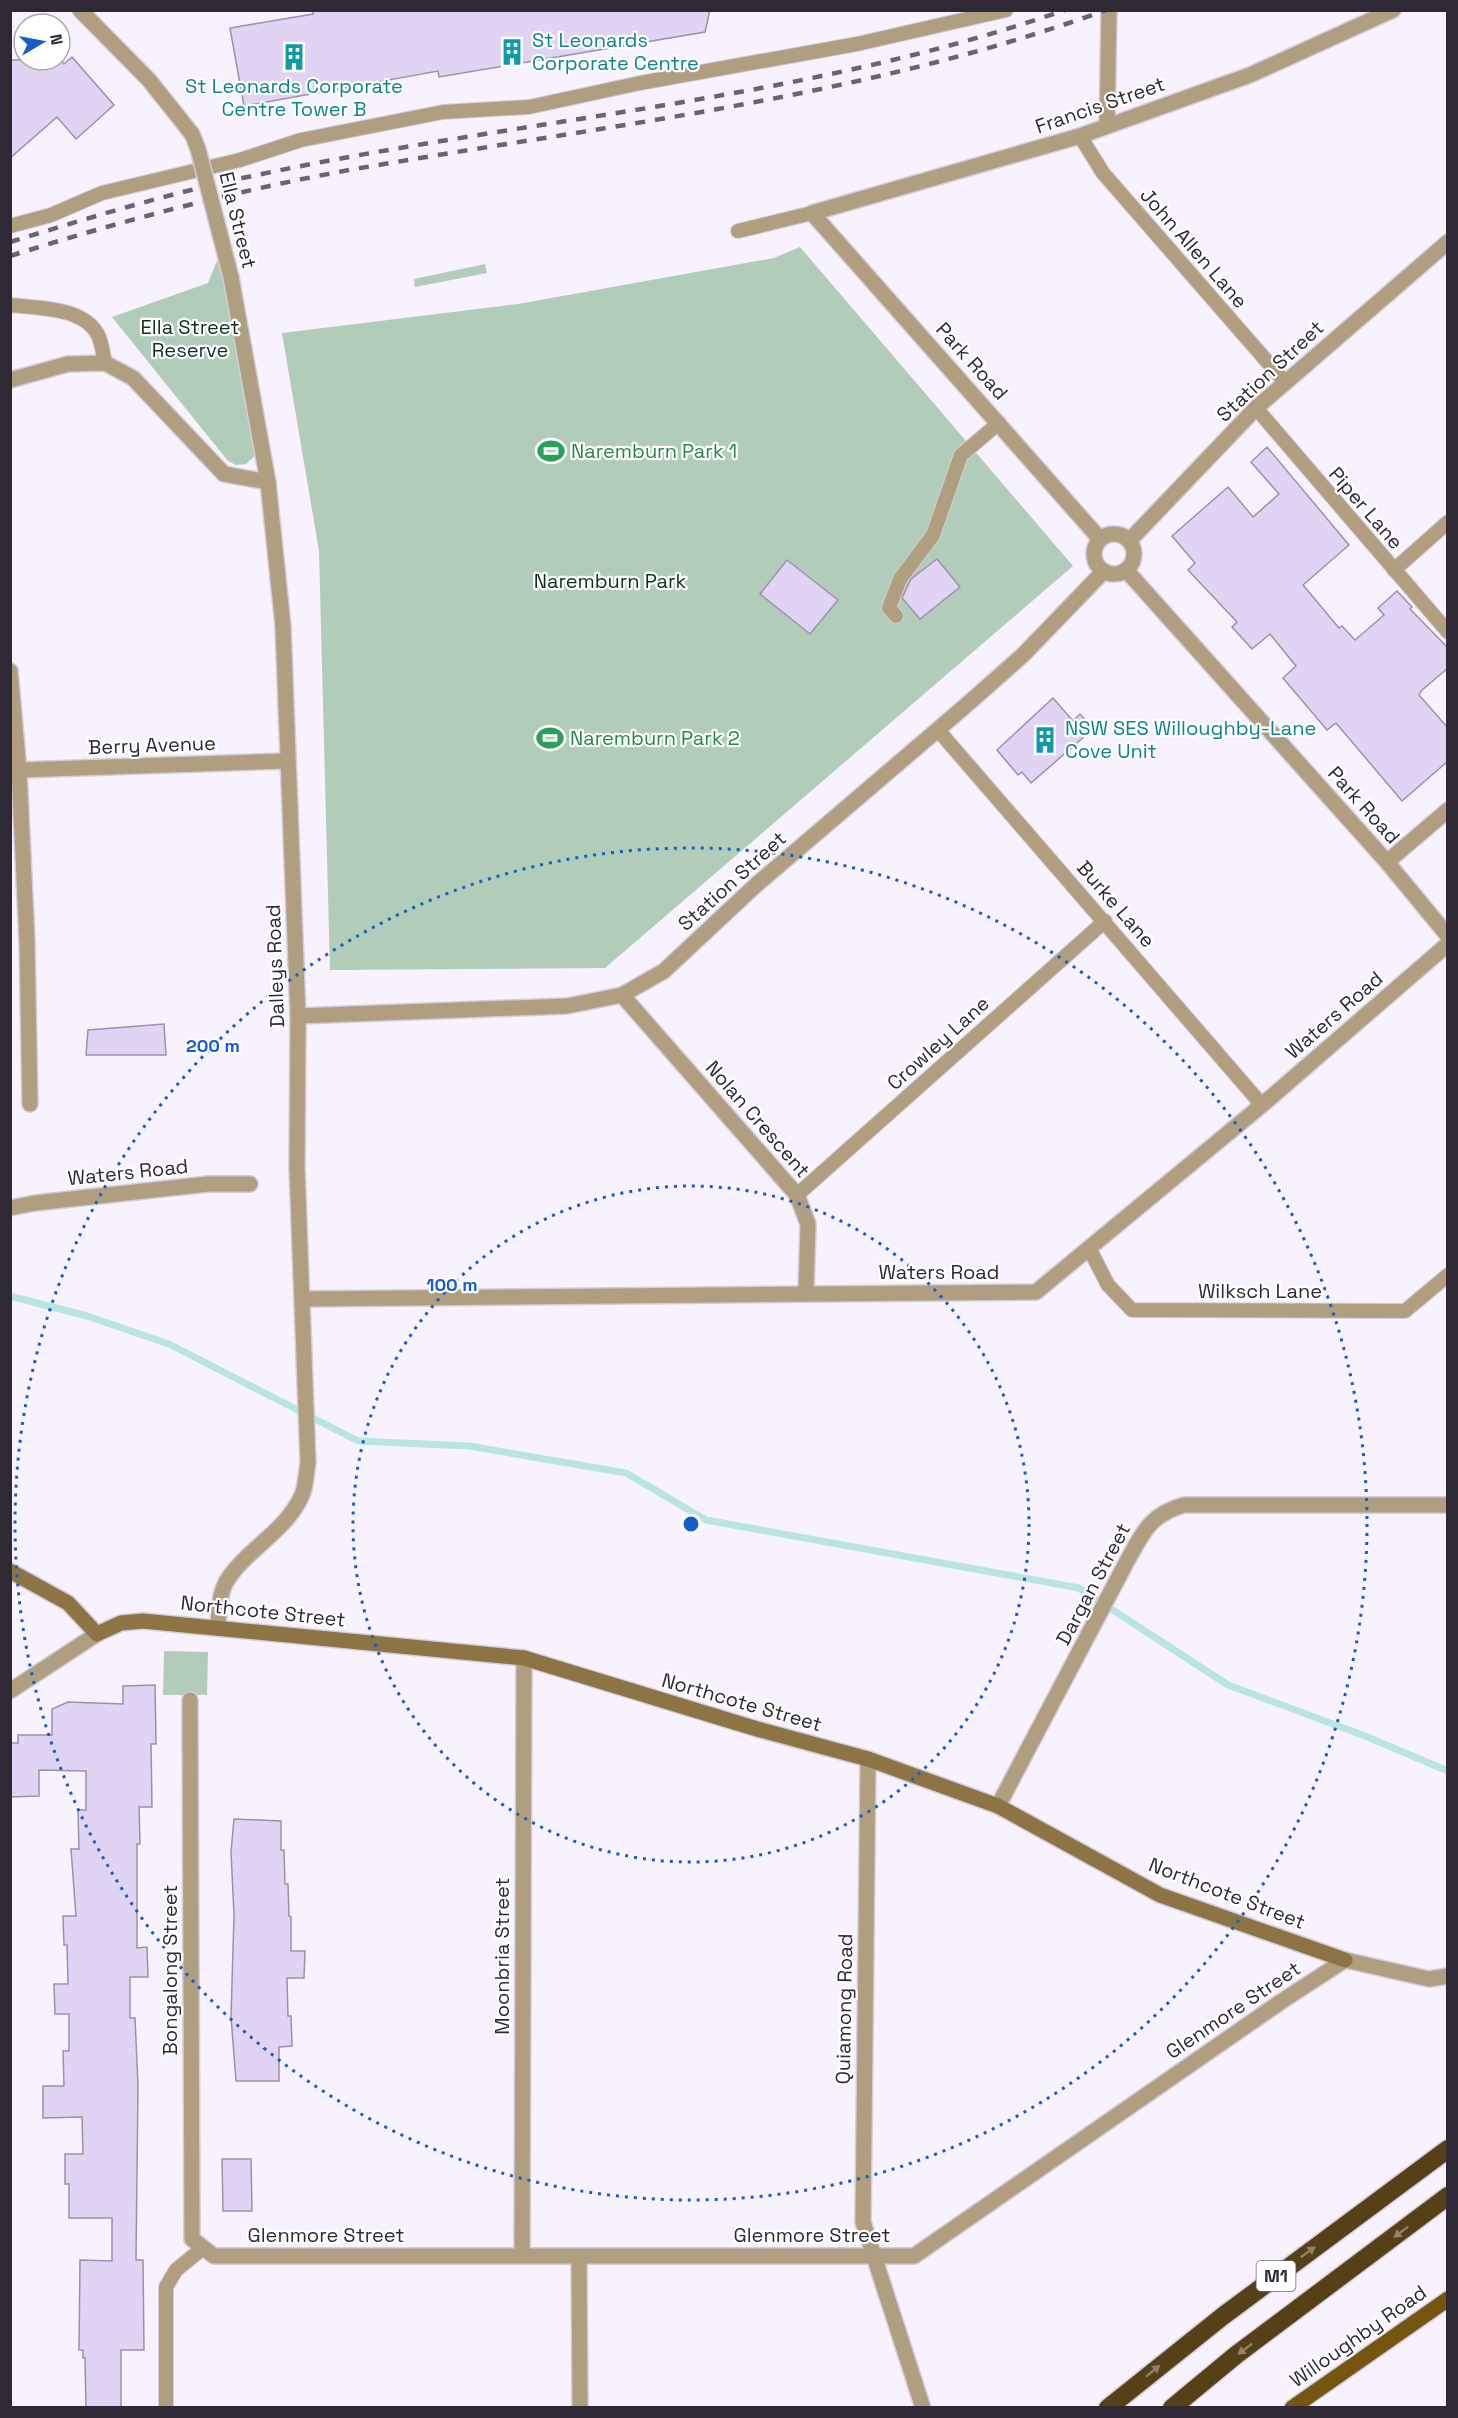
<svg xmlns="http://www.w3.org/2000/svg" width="1458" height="2418" font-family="'Space Grotesk',sans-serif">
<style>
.green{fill:#b1ccb9}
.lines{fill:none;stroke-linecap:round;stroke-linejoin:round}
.stream{stroke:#b8e4e4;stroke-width:7}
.building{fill:#e1d3f3;stroke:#9c91aa;stroke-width:1.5}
.lane-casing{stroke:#d3ced9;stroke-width:16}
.street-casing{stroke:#d3ced9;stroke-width:18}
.secondary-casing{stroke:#d3ced9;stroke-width:18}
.primary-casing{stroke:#d3ced9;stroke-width:18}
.highway-casing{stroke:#d3ced9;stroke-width:21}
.lane{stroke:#af9e7f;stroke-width:14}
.street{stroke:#af9e7f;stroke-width:15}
.secondary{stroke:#8d7445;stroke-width:15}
.primary{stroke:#755611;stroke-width:15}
.highway{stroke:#554017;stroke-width:18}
.rail{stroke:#69646f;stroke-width:4.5;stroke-dasharray:10 10;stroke-linecap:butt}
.street-bridge-casing{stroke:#d3ced9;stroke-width:18;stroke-linecap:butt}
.street-bridge{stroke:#af9e7f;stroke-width:15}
.oneway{fill:#908368}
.ring{fill:none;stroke:#145ec9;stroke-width:3;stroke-dasharray:3 6}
.labels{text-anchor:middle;stroke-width:4.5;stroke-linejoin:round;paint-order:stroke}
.shield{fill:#fff;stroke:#6d6971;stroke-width:1.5}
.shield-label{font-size:18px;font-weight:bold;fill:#2e2934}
.culture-label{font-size:20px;fill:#0d838f;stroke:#fff;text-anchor:start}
.street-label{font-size:20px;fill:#2e2934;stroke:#fff}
.park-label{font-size:20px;fill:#0b321b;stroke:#fff}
.leisure-label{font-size:20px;fill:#27864d;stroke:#fff;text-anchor:start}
.centre{fill:#145ec9;stroke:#fff;stroke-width:3}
.ring-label{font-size:18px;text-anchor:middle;font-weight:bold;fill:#145ec9;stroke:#fff;stroke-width:4.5;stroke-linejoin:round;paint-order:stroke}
</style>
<rect width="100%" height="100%" fill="#f7f2fd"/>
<g class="green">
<polygon points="800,247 1073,566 605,968 330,970 319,551 282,333 518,304 774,258"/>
<polygon points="219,256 256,446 255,456 246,464 236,465 228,461 112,317 208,283"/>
<polygon points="485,264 487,273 415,287 414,279"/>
<polygon points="164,1651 208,1652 207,1695 163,1695"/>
</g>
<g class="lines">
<polyline class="stream" points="10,1296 87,1316 169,1344 358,1441 469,1446 626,1473 706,1520 1079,1588 1228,1685 1365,1736 1448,1771"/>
</g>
<g class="building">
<polygon points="313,10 710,10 705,32 439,77 438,71 244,106 230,28 313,14"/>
<polygon points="72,57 114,105 76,139 57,117 10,158 10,60 61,60 64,64"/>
<polygon points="1267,447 1349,545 1303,585 1339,628 1342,626 1355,640 1384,615 1378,608 1397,591 1412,607 1410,609 1448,648 1448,668 1421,691 1419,695 1448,728 1448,761 1402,801 1336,723 1327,730 1283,678 1296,666 1270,634 1252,649 1232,627 1237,622 1188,570 1195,563 1172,536 1228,487 1253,517 1279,494 1251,462"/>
<polygon points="937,559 960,587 920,619 902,598 911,579"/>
<polygon points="787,560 838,600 810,634 760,594"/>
<polygon points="1053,698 1073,721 1080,714 1093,729 1031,783 1022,772 1018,775 997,750"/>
<polygon points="164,1024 166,1055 86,1055 88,1030"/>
<polygon points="155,1685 156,1744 151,1744 152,1807 139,1807 140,1844 137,1844 137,1948 147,1947 148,1977 130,1977 130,2018 135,2018 138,2085 136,2260 143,2260 144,2350 121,2350 121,2408 86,2408 85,2358 83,2358 83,2350 79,2350 80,2260 112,2261 112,2218 69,2218 69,2184 65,2184 65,2154 83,2154 82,2117 43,2118 43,2086 64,2086 63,2051 69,2051 69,2014 55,2014 54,1984 68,1984 67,1945 64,1945 63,1916 76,1916 71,1849 79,1849 78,1810 86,1810 86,1771 39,1770 39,1796 10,1797 10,1743 18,1743 18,1735 52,1735 52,1709 68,1702 123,1704 123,1686"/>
<polygon points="234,1819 281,1821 281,1850 284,1850 285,1884 288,1884 289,1916 291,1917 291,1951 305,1951 304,1978 287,1978 288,2016 291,2016 292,2046 279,2047 279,2081 236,2081 231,2017 234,1915 231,1852"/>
<polygon points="222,2159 251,2159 252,2211 223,2211"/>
</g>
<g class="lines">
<defs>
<g id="lane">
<polyline points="1080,136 1103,173 1285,382"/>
<polyline points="10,226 51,215 102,193 240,160 301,140 443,112 529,107 640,83 857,44 1006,10"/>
<polyline points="738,231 812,213"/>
<path d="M10 305C37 308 84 307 98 335 102 343 103 354 105 363"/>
<polyline points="1256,408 1448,632"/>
<polyline points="1394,570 1448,522"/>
<polyline points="896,616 889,608 900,579 933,535 961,455 999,423"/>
<polyline points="938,730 1262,1105"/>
<polyline points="797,1195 1105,921"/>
<polyline points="1090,1250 1108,1285 1132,1310 1405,1311 1448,1275"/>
<polyline points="166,2408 166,2287 176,2270 203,2248"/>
</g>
<g id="street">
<polyline points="80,10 149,80 192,134"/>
<polyline points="1107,126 1109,10"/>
<polyline points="10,380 68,364 105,363 133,378 224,474 268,482"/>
<circle cx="1114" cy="554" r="20"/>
<polyline points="1100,539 812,213 1080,136 1250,75 1393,10"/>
<polyline points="1129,541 1256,408 1448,242"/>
<polyline points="1126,570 1387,862 1448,936"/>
<polyline points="10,671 19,770 27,941 30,1104"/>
<polyline points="19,770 287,761"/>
<polyline points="1387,862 1448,810"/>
<polyline points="622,995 797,1195 808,1224 806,1293"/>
<polyline points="298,1016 567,1006 622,995 664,971 756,885 963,708 1023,655 1104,571"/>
<polyline points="10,1208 35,1203 208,1184 250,1184"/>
<polyline points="303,1299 1036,1292 1262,1105 1448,944"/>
<path d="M218 1628C219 1613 219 1595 226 1582 246 1549 286 1532 302 1495 306 1486 306 1473 308 1463L297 1168 298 1016 283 626 268 482 231 277"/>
<polyline points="10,1691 97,1634"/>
<polyline points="190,1700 192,2239 214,2256 914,2256 1282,2001 1345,1960 1429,1979 1448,1976"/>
<polyline points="868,1759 863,2222 923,2408"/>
<path d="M998 1806 1125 1565C1142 1535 1148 1515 1184 1505H1448"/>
<polyline points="522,2255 524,1658"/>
<polyline points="579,2257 580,2408"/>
</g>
<polyline id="secondary" points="10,1571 68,1603 97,1634 121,1623 143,1621 524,1658 757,1729 868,1759 998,1806 1160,1895 1345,1960"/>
<polyline id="primary" points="1292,2408 1448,2299"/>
<g id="highway">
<polyline points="1108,2408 1223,2316 1448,2149"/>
<polyline points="1172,2408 1236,2355 1448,2196"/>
</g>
</defs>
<use href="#lane" class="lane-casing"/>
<use href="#street" class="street-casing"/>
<use href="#secondary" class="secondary-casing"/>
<use href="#primary" class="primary-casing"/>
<use href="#highway" class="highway-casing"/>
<use href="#lane" class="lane"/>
<use href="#street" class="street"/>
<use href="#secondary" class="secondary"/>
<use href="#primary" class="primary"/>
<use href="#highway" class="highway"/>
<g class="rail">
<path d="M10 242C92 217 173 192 257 175 526 118 804 101 1065 10"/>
<path d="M10 256C124 220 238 190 355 169 607 125 864 98 1106 10"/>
</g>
<defs>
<polyline id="street-bridge" points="192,134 198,149 231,277"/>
</defs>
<use href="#street-bridge" class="street-bridge-casing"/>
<use href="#street-bridge" class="street-bridge"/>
</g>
<defs><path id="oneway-solid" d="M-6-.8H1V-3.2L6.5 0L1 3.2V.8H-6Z" transform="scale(1.5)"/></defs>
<g class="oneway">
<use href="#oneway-solid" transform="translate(1401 2232) rotate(143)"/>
<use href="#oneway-solid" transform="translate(1308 2252) rotate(-36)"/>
<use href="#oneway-solid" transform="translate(1245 2349) rotate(143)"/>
<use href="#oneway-solid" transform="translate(1153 2371) rotate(-39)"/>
</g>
<g class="ring">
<circle cx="691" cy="1524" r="338"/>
<circle cx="691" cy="1524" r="676"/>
</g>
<defs>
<symbol id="building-bare" viewBox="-9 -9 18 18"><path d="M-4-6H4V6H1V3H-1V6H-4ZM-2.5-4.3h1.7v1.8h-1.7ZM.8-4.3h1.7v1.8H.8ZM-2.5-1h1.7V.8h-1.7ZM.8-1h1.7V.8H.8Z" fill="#0f9aa8" stroke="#fff" stroke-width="2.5" paint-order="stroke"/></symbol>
<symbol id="stadium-bare" viewBox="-9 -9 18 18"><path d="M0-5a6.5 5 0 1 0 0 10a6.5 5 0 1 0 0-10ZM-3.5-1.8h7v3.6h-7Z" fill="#2e9e5b" stroke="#fff" stroke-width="2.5" paint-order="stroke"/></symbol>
</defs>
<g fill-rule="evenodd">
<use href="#building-bare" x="493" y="33" width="38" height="38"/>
<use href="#building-bare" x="275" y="38" width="38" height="38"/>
<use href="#stadium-bare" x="532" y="432" width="38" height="38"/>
<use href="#stadium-bare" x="531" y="719" width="38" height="38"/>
<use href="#building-bare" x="1026" y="721" width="38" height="38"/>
</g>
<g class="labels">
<rect class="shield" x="1256.5" y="2261" width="39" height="30" rx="4.5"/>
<g class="shield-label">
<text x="1276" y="2282">M1</text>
</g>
<g class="culture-label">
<text x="532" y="47">St Leonards<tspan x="532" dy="23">Corporate Centre</tspan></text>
<text x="294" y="93" text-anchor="middle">St Leonards Corporate<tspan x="294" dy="23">Centre Tower B</tspan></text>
<text x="1065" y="735">NSW SES Willoughby-Lane<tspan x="1065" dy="23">Cove Unit</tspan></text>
</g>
<g class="street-label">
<text transform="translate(1100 105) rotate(-19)" y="7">Francis Street</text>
<text transform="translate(238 220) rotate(76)" y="7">Ella Street</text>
<text transform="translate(1194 248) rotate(49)" y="7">John Allen Lane</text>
<text transform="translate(972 361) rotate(48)" y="7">Park Road</text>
<text transform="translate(1270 371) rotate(-43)" y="7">Station Street</text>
<text transform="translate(1366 508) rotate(49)" y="7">Piper Lane</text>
<text transform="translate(152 745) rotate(-2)" y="7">Berry Avenue</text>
<text transform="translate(1364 805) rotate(48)" y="7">Park Road</text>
<text transform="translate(732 881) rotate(-42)" y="7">Station Street</text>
<text transform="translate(1116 904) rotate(49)" y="7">Burke Lane</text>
<text transform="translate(275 966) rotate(-92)" y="7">Dalleys Road</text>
<text transform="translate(1334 1015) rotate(-41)" y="7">Waters Road</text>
<text transform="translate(938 1043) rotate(-42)" y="7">Crowley Lane</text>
<text transform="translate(758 1119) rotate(49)" y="7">Nolan Crescent</text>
<text transform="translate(128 1172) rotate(-6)" y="7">Waters Road</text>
<text x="939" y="1279">Waters Road</text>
<text x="1260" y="1298">Wilksch Lane</text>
<text transform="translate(1093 1584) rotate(-62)" y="7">Dargan Street</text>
<text transform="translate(263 1611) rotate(6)" y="7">Northcote Street</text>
<text transform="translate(742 1702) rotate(16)" y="7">Northcote Street</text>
<text transform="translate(1227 1893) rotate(21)" y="7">Northcote Street</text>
<text transform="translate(502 1956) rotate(-90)" y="7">Moonbria Street</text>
<text transform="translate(170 1970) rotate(-90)" y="7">Bongalong Street</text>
<text transform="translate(844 2009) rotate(-89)" y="7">Quiamong Road</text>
<text transform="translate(1233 2010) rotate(-34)" y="7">Glenmore Street</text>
<text x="326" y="2242">Glenmore Street</text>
<text x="812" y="2242">Glenmore Street</text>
<text transform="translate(1358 2336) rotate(-35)" y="7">Willoughby Road</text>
</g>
<g class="park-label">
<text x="190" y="334">Ella Street<tspan x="190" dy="23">Reserve</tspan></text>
<text x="610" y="588">Naremburn Park</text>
</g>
<g class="leisure-label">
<text x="571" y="458">Naremburn Park 1</text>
<text x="570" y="745">Naremburn Park 2</text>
</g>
</g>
<circle cx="691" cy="1524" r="9" class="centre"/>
<g class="ring-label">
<text x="213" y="1052">200 m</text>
<text x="452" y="1291">100 m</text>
</g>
<rect width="1458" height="2418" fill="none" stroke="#2e2934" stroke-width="24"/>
<g transform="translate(42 42) rotate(80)"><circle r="28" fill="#ffffff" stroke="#aba9ae" stroke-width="1.5"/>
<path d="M0-4.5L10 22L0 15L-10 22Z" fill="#145ec9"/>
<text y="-9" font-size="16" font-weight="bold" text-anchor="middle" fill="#2e2934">N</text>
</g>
</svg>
